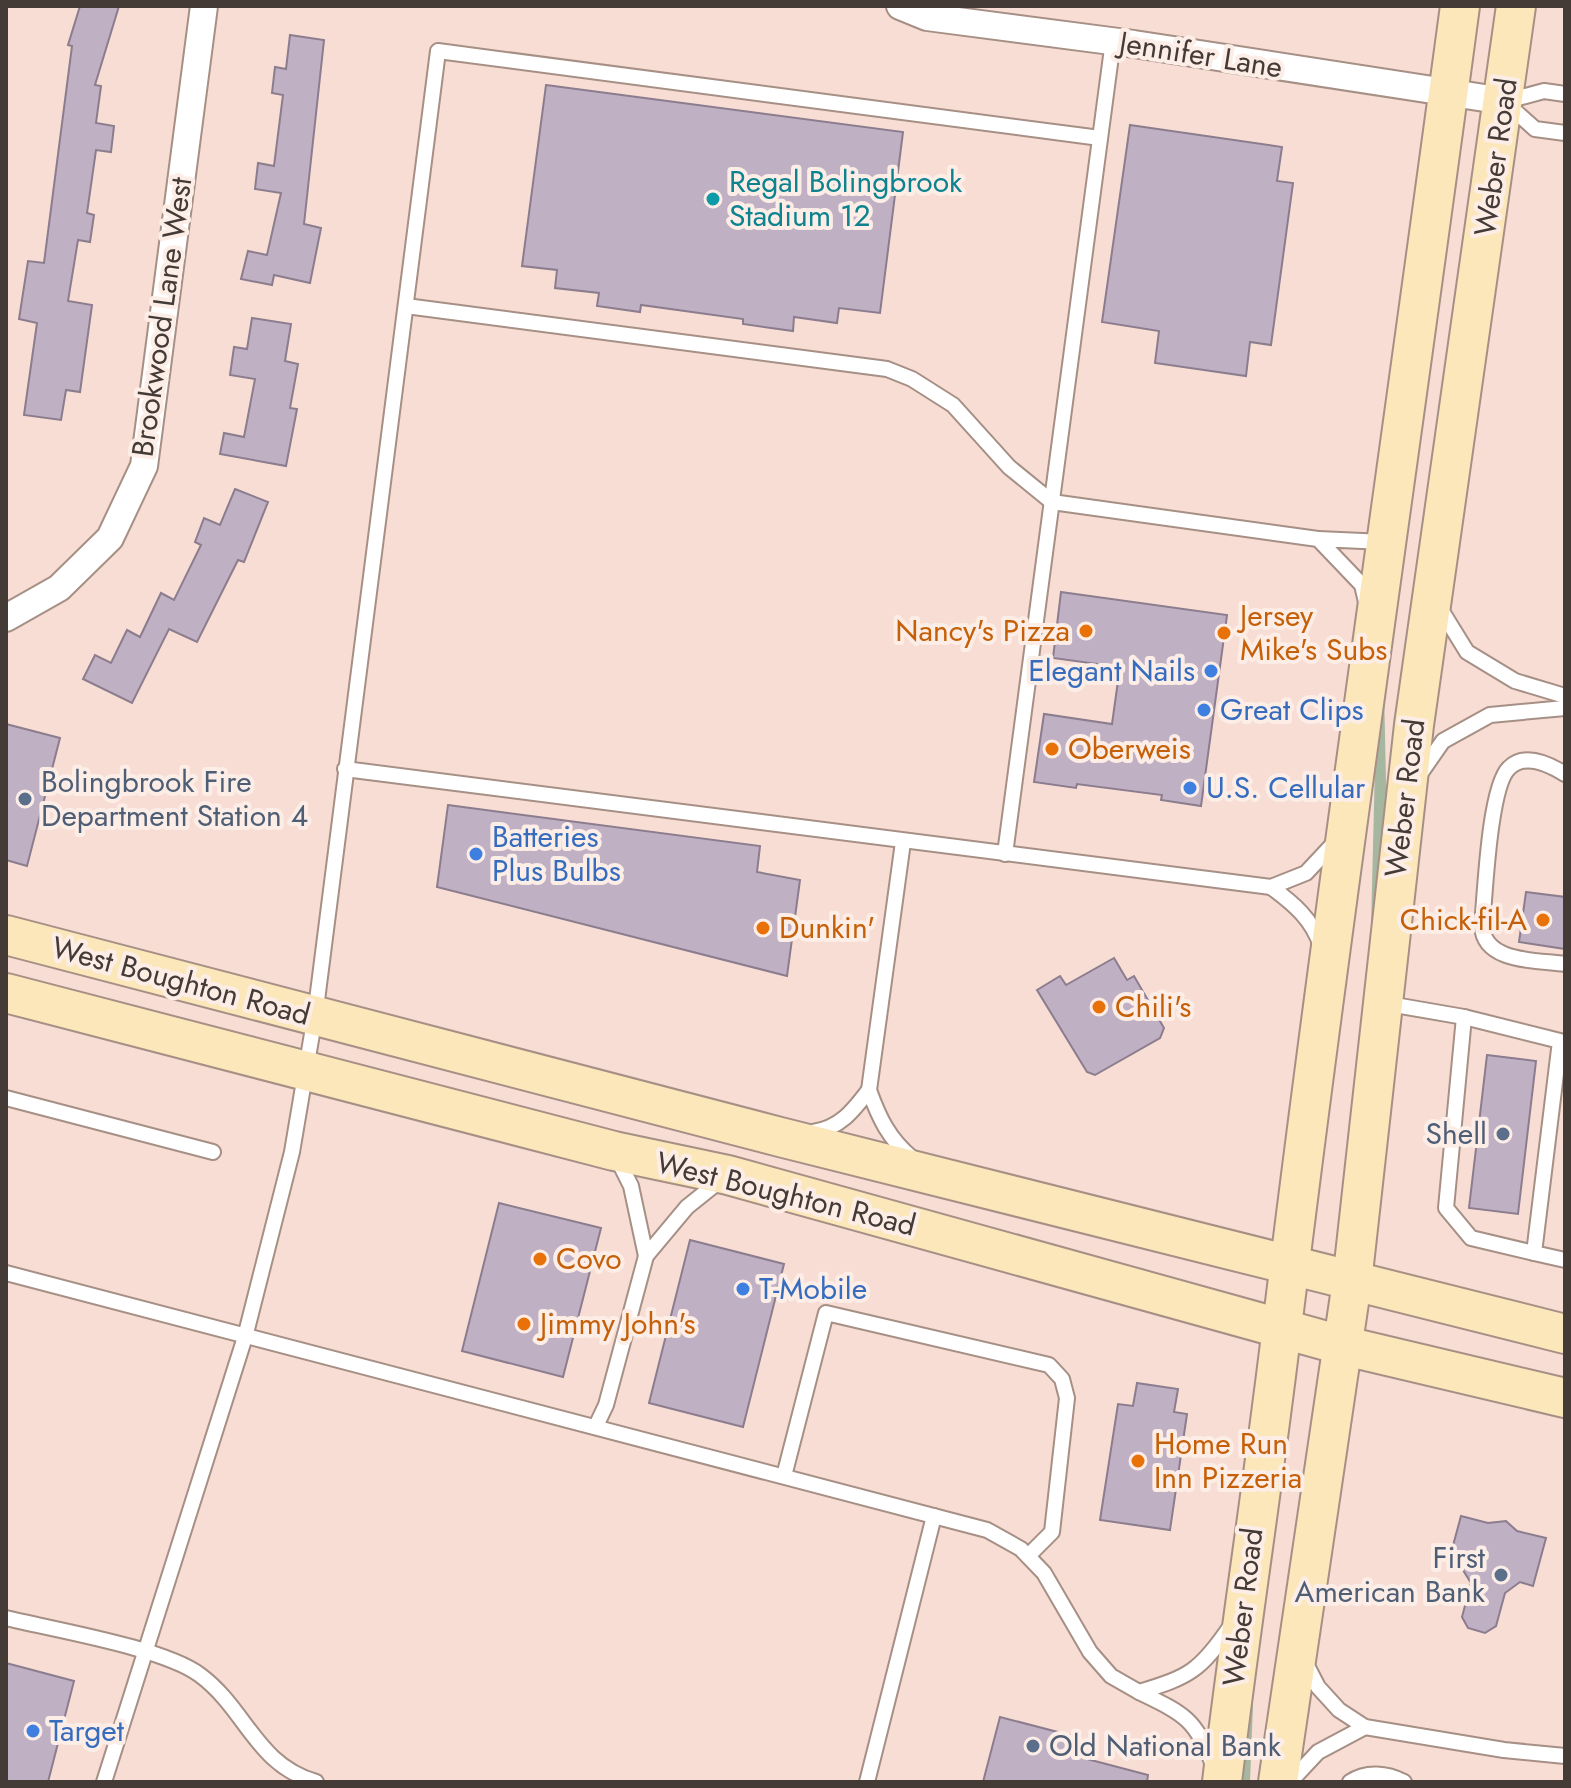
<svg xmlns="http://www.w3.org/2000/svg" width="1571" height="1788" font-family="Jost,sans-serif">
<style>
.green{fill:#a5b89f}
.building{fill:#c0b0c3;stroke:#8b7c8e;stroke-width:2}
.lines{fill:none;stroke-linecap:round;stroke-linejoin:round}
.service-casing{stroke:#a68f85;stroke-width:18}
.minor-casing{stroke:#a68f85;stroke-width:30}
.secondary-casing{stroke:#a68f85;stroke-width:42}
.service{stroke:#fff;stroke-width:14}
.minor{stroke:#fff;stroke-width:26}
.secondary{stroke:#fbe7ba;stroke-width:38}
.culture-dot{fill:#0f9aa8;stroke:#fdede7;stroke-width:3}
.food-dot{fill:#e8710a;stroke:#fdede7;stroke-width:3}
.shop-dot{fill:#3f7fe0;stroke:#fdede7;stroke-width:3}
.service-dot{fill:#5c6f8a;stroke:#fdede7;stroke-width:3}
.labels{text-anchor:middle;stroke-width:8;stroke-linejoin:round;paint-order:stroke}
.street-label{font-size:30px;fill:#443a36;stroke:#fdede7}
.culture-label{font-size:30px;fill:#0d838f;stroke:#fdede7;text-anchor:start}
.food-label{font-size:30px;fill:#c56008;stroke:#fdede7;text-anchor:start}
.shop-label{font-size:30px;fill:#366cbe;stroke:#fdede7;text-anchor:start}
.service-label{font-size:30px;fill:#4e5e75;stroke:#fdede7;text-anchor:start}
</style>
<rect width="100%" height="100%" fill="#f7ddd3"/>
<g class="green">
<polygon points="1384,689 1387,828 1370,968 1375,765"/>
<polygon points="1250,1703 1253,1705 1250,1782 1241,1782"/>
</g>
<g class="building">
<polygon points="80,6 119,6 95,85 101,86 96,123 114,126 111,152 96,150 87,213 94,215 90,242 78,240 68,301 92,305 80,392 66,390 61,420 24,415 37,323 19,319 28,261 44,263 72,46 68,45"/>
<polygon points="290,35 324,40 304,224 321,228 310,283 274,275 272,285 241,279 248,251 267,255 281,193 255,189 258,163 274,166 283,95 272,93 275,67 286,69"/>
<polygon points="546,85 903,132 880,313 839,308 837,323 794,317 793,331 743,324 743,319 641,305 640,312 597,306 599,293 555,288 557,270 522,266"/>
<polygon points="1130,125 1282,147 1277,181 1293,183 1271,345 1250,342 1246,376 1155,363 1159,331 1102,322"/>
<polygon points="252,318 291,324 285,361 298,364 290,408 297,409 286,466 220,454 224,433 244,437 255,379 230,375 234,347 247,349"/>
<polygon points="235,489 268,502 244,562 238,560 197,642 169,629 132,703 83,679 95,655 111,663 127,630 140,637 161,593 174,600 201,545 195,542 204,518 220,525"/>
<polygon points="1061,592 1227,615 1201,806 1161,800 1162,795 1077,784 1076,788 1034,782 1044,714 1112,724 1118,681 1103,679 1105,665 1053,658"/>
<polygon points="6,724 60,738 27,866 6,860"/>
<polygon points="448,805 760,846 757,872 800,880 787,976 437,887"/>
<polygon points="1526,892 1565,897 1565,949 1519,942"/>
<polygon points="1114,958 1127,980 1134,976 1164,1028 1160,1038 1095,1075 1087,1072 1037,990 1060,976 1066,985"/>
<polygon points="1487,1055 1536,1061 1518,1214 1469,1208"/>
<polygon points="499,1203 601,1228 563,1377 462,1351"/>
<polygon points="690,1240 784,1264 743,1427 649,1403"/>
<polygon points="1137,1383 1178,1389 1174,1412 1187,1414 1170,1530 1100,1520 1118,1404 1133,1406"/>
<polygon points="1461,1516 1488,1523 1506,1521 1517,1531 1546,1538 1533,1586 1520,1582 1505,1593 1496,1626 1485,1633 1468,1628 1462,1617 1471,1583 1461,1567 1448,1564"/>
<polygon points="6,1663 74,1681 48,1782 6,1782"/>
<polygon points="1000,1717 1077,1737 1072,1755 1148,1775 1147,1782 983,1782"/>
</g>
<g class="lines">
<defs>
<g id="service">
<polyline points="1507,101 1544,91 1565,94"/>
<polyline points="1507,104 1535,129 1565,133"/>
<polyline points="406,306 887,369 912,379 953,405 1009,467 1052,502 1318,539"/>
<polyline points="1366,602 1362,585 1318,539 1385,542"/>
<polyline points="1438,605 1467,652 1515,681 1565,696"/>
<polyline points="345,769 1271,887"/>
<polyline points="1420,774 1443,741 1490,715 1565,708"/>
<path d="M1565 774C1549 764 1525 752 1509 768 1489 787 1485 896 1482 926 1484 963 1537 960 1565 964"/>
<polyline points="1005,854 1113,41"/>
<path d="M1321 946C1312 919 1294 904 1271 887L1306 873 1335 842"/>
<polyline points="1383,1003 1464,1017 1560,1041 1534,1253 1565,1260"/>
<polyline points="1464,1017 1446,1208 1471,1238 1534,1253"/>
<polyline points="869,1090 903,842"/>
<polyline points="6,1098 213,1152"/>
<path d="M813 1132C840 1128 853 1111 869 1090 879 1118 889 1139 912 1158"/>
<polyline points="617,1158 631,1186 646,1256 687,1207 722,1179"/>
<polyline points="6,1273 987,1530 1021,1549 1044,1573 1090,1652 1111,1676 1139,1692"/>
<polyline points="596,1426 606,1405 646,1256"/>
<polyline points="784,1476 826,1313 1049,1365 1062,1379 1067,1398 1052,1532 1028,1556"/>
<path d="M6 1618C55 1630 164 1648 200 1675 247 1710 255 1764 316 1782"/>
<polyline points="1305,1662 1318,1687 1339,1710 1365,1727 1504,1750 1565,1756"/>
<path d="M1213 1765C1196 1718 1182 1713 1139 1692 1189 1677 1200 1671 1230 1627"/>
<polyline points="104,1782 245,1337 292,1152 315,1016 438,51 1100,138"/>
<polyline points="867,1782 934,1516"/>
<polyline points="1290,1782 1318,1752 1365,1727"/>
<path d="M1350 1782C1366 1771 1387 1773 1404 1782"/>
</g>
<g id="minor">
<polyline points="900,6 927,17 1134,44 1504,101"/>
<polyline points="6,618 59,588 110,538 144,466 204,6"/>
</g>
<g id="secondary">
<polyline points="6,935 780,1137 1565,1334"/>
<polyline points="6,993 614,1151 728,1175 1341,1345 1565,1398"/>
<path d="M1222 1782C1240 1630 1264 1479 1282 1327 1336 886 1401 446 1460 6"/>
<polyline points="1278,1782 1352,1282 1414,725 1516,6"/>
</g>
</defs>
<use href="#service" class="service-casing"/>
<use href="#minor" class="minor-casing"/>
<use href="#secondary" class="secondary-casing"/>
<use href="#service" class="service"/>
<use href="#minor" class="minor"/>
<use href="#secondary" class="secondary"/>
</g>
<circle class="culture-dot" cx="713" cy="199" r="8"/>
<g class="food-dot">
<circle cx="1086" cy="631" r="8"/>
<circle cx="1224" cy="633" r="8"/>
<circle cx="1052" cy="749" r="8"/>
<circle cx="1543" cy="920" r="8"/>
<circle cx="763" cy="928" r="8"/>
<circle cx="1099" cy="1007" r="8"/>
<circle cx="540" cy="1259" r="8"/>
<circle cx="524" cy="1324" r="8"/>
<circle cx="1138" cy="1461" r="8"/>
</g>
<g class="shop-dot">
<circle cx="1211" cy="671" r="8"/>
<circle cx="1204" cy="710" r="8"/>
<circle cx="1190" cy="788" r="8"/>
<circle cx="476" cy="854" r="8"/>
<circle cx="743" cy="1289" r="8"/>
<circle cx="33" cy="1731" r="8"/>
</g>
<g class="service-dot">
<circle cx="25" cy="799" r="8"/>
<circle cx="1503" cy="1134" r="8"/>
<circle cx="1501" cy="1575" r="8"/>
<circle cx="1033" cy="1746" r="8"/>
</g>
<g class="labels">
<g class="street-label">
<text transform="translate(1201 55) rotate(9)" y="10">Jennifer Lane</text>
<text transform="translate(1496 157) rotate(-82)" y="10">Weber Road</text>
<text transform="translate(162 317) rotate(-82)" y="10">Brookwood Lane West</text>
<text transform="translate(1405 798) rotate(-83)" y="10">Weber Road</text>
<text transform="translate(181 981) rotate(15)" y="10">West Boughton Road</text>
<text transform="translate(786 1194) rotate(14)" y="10">West Boughton Road</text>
<text transform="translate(1243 1607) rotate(-83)" y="10">Weber Road</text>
</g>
<g class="culture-label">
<text x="729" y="192">Regal Bolingbrook<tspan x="729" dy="34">Stadium 12</tspan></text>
</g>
<g class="food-label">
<text x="1240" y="626">Jersey<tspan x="1240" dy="34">Mike's Subs</tspan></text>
<text x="1070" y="641" text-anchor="end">Nancy's Pizza</text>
<text x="1068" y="759">Oberweis</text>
<text x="1527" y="930" text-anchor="end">Chick-fil-A</text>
<text x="779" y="938">Dunkin'</text>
<text x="1115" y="1017">Chili's</text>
<text x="556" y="1269">Covo</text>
<text x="540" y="1334">Jimmy John's</text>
<text x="1154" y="1454">Home Run<tspan x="1154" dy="34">Inn Pizzeria</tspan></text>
</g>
<g class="shop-label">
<text x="1195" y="681" text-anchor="end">Elegant Nails</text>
<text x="1220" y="720">Great Clips</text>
<text x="1206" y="798">U.S. Cellular</text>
<text x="492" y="847">Batteries<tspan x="492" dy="34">Plus Bulbs</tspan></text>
<text x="759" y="1299">T-Mobile</text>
<text x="49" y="1741">Target</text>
</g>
<g class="service-label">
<text x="41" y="792">Bolingbrook Fire<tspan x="41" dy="34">Department Station 4</tspan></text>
<text x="1487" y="1144" text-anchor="end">Shell</text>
<text x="1485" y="1568" text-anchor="end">First<tspan x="1485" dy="34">American Bank</tspan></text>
<text x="1049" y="1756">Old National Bank</text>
</g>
</g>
<rect width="1571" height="1788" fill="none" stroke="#443a36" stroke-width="16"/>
</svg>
